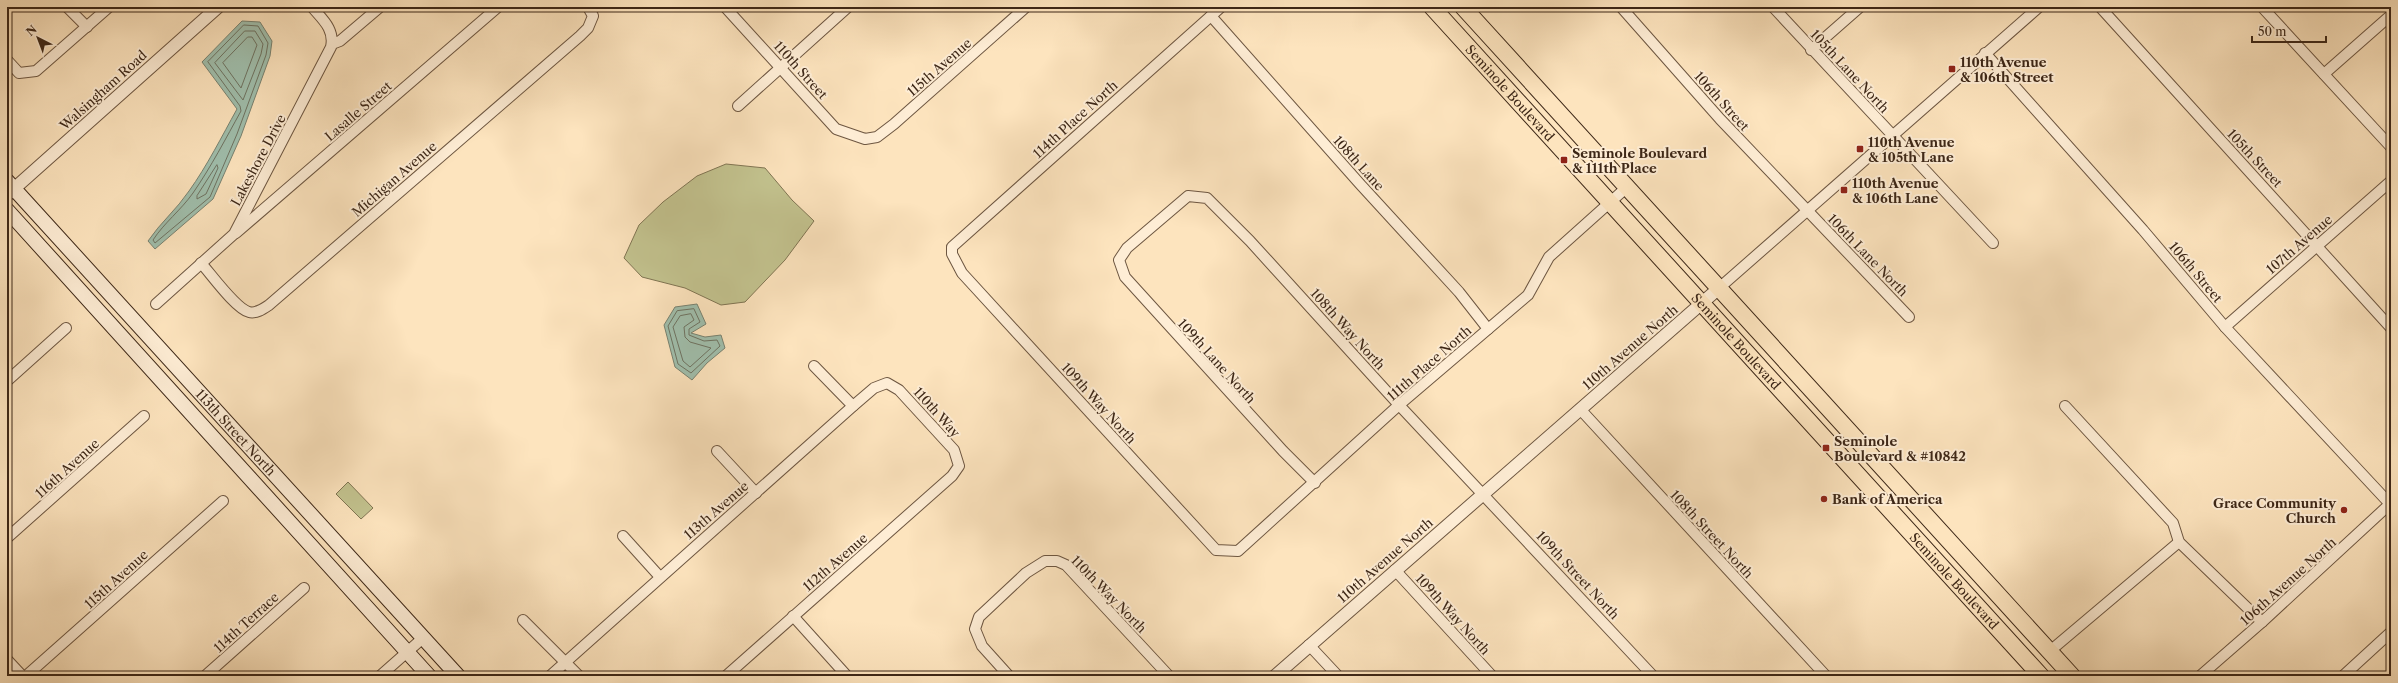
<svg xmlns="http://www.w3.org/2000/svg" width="2398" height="683" font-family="'Libre Caslon Text',serif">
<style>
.green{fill:#c3c38f;stroke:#807553}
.water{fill:#a0bfad;stroke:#788271}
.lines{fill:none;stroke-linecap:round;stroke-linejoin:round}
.shore{stroke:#6e7362;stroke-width:1}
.minor-casing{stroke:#6d5641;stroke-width:12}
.tertiary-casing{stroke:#6d5641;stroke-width:14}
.secondary-casing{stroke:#3d2717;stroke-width:16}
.primary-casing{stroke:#3d2717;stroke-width:18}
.minor{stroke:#feedd5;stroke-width:10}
.tertiary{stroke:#feedd5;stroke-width:12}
.secondary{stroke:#feedd5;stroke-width:14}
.primary{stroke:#fde4be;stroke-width:16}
.poi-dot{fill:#8f2418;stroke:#feedd5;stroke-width:1.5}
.labels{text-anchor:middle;stroke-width:4;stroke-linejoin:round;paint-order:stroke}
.poi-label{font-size:13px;font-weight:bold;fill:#3d2717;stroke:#feedd5;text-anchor:start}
.street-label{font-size:13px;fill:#3d2717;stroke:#feedd5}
</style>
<rect width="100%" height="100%" fill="#fde4be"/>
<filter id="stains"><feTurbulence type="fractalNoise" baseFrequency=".005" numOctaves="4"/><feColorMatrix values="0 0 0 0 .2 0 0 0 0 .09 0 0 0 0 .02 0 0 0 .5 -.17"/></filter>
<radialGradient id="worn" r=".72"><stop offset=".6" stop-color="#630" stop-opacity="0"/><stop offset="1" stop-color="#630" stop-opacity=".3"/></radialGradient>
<g class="green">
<polygon points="726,164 765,168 792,200 814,221 785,260 745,302 721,305 685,288 642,277 624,258 639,225 663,202 697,176"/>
<polygon points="348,482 373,508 361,519 336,494"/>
</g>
<g class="water">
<path d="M242 21 260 22 272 41 270 56 241 136 213 199 155 249 148 241C160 223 177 209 189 191 207 166 222 136 237 109L202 62Z"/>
<polygon points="697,304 706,324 691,333 705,337 721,335 725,348 707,363 692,380 675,367 664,325 675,307"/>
</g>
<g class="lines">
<g class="shore">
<path d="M244 25 258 26 268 43 266 55 237 134 210 197 155 243 153 240C164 223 181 210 193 193 211 167 226 138 241 111L240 106 208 62Z"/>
<polygon points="245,31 255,31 263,44 261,54 243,100 215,63"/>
<polygon points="248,37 252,37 257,45 241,88 223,63"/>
<polygon points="217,165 218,168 206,194 197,199 197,196"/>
<polygon points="694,309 700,322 689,329 689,335 704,341 717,340 720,346 691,373 678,364 668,326 677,311"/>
<polygon points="691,314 694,320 684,327 685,337 690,342 711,348 690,367 683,361 673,327 680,316"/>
</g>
<defs>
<g id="minor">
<polyline points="67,7 87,27"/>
<polyline points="725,7 836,129 865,139 877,137 894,124 1026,7"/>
<polyline points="1221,7 952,247 952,254 962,273 1216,550 1238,551 1399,405 1528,295 1549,257 1626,188"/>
<polyline points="1621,7 1720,119 1909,317"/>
<polyline points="1773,7 1993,243"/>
<polyline points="2100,7 2391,328"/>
<polyline points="2262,7 2391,147"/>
<polyline points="1211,16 1360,184 1459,292 1488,329"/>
<polyline points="332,44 340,41 380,7"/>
<polyline points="1811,50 1860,7"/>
<polyline points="1985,53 2143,230 2225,327 2390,504"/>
<polyline points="7,60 19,73 36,71 109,7"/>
<polyline points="2324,74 2391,15"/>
<polyline points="738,106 848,7"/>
<polyline points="236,233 498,7"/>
<path d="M201 263C211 274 236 309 249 312 256 314 263 309 269 305L580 36 588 28 593 16 588 7"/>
<polyline points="1718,289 2039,7"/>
<path d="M156 304 234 234 331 47C335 29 322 19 312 7"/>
<polyline points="2225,327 2391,181"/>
<polyline points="814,366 853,406"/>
<polyline points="7,381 66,328"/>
<polyline points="2065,406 2173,523 2179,542 2262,622"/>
<polyline points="1580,409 1826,676"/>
<polyline points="717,451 756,493"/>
<polyline points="1315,483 1283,451 1125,277 1119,260 1127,248 1188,196 1207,198 1250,241 1399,405 1653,676"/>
<polyline points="623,536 660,577"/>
<polyline points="7,538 144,416"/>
<polyline points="1395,570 1492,676"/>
<polyline points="793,616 847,676"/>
<polyline points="523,620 579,676"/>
<polyline points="1309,645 1338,676"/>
<polyline points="2050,651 2179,542"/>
<polyline points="26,676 223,501"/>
<polyline points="205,676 304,588"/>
<polyline points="380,676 423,638"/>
<polyline points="550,676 853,406 874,388 887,383 899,390 954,450 959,466 952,476 726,676"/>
<polyline points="1009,676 982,646 975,629 979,617 1026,573 1045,561 1057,561 1066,565 1169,676"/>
<polyline points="2200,676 2262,622 2391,503"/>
<polyline points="2343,676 2391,632"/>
</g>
<g id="tertiary">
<polyline points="7,195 218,7"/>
<polyline points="7,661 21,676"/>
<polyline points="1275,676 1718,289"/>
</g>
<g id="secondary">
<path id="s1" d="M7 181 458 676"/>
<polyline points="7,210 429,676"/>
</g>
<g id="primary">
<path id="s2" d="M1432 7 2041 676"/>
<polyline points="1463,7 2072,676"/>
</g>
</defs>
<use href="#minor" class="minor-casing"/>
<use href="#tertiary" class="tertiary-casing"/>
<use href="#secondary" class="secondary-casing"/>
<use href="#primary" class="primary-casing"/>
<use href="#minor" class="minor"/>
<use href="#tertiary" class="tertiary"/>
<use href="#secondary" class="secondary"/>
<use href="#primary" class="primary"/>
</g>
<g class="poi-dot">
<rect x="1948" y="65" width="8" height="8" rx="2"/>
<rect x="1856" y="145" width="8" height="8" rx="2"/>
<rect x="1560" y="156" width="8" height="8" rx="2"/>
<rect x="1840" y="186" width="8" height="8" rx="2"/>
<rect x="1822" y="444" width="8" height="8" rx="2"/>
<circle cx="1824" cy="499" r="4"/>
<circle cx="2344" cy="510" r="4"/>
</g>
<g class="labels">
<g class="poi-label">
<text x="1960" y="67">110th Avenue<tspan x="1960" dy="15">&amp; 106th Street</tspan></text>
<text x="1868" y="147">110th Avenue<tspan x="1868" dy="15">&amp; 105th Lane</tspan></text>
<text x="1572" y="158">Seminole Boulevard<tspan x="1572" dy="15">&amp; 111th Place</tspan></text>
<text x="1852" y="188">110th Avenue<tspan x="1852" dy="15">&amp; 106th Lane</tspan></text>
<text x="1834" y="446">Seminole<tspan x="1834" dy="15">Boulevard &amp; #10842</tspan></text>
<text x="1832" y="504">Bank of America</text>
<text x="2336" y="508" text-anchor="end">Grace Community<tspan x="2336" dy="15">Church</tspan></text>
</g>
<g class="street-label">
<text transform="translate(939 67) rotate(-41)" y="5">115th Avenue</text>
<text transform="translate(801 70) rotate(48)" y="5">110th Street</text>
<text transform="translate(1850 71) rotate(47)" y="5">105th Lane North</text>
<text transform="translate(103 90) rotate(-42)" y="5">Walsingham Road</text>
<text dy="5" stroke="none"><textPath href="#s2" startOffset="116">Seminole Boulevard</textPath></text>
<text transform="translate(1722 101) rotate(48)" y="5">106th Street</text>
<text transform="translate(358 111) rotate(-41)" y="5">Lasalle Street</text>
<text transform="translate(1075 119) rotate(-42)" y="5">114th Place North</text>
<text transform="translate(2255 158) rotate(47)" y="5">105th Street</text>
<text transform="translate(258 160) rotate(-62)" y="5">Lakeshore Drive</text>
<text transform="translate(1359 163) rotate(48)" y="5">108th Lane</text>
<text transform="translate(394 179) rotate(-41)" y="5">Michigan Avenue</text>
<text transform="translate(2299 244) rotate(-41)" y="5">107th Avenue</text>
<text transform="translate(1868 255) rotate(46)" y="5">106th Lane North</text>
<text transform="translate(2196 272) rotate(50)" y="5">106th Street</text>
<text transform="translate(1348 329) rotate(48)" y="5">108th Way North</text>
<text dy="5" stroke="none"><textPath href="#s2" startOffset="452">Seminole Boulevard</textPath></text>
<text transform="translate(1630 347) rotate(-41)" y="5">110th Avenue North</text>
<text transform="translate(1217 361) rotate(48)" y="5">109th Lane North</text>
<text transform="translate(1429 363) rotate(-41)" y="5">111th Place North</text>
<text transform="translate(1099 403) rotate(48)" y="5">109th Way North</text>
<text transform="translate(937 412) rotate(48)" y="5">110th Way</text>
<text dy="5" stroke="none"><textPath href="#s1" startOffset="340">113th Street North</textPath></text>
<text transform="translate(67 468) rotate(-42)" y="5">116th Avenue</text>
<text transform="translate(716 510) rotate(-41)" y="5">113th Avenue</text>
<text transform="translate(1712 534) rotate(47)" y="5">108th Street North</text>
<text transform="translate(1385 560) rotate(-41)" y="5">110th Avenue North</text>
<text transform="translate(835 562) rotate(-41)" y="5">112th Avenue</text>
<text transform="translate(1578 575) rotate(47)" y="5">109th Street North</text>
<text transform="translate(116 579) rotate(-42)" y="5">115th Avenue</text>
<text dy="5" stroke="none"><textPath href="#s2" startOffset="776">Seminole Boulevard</textPath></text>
<text transform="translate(2288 581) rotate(-42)" y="5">106th Avenue North</text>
<text transform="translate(1109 594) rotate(46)" y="5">110th Way North</text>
<text transform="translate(1453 614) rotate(48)" y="5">109th Way North</text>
<text transform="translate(246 622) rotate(-42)" y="5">114th Terrace</text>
</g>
</g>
<rect width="2398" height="683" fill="none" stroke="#fde4be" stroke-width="24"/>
<rect x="8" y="8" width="2382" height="667" fill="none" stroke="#3d2717" stroke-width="2"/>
<rect x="12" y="12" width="2374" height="659" fill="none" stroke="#3d2717"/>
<g transform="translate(38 38) rotate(318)" stroke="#feedd5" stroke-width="3" paint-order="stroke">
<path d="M0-3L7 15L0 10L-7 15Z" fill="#3d2717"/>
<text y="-6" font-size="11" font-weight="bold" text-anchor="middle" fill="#3d2717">N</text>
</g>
<path d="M2252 36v6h74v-6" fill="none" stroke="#3d2717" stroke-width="2"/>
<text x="2258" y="36" font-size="12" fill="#3d2717" stroke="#feedd5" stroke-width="3" paint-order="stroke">50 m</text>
<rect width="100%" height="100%" filter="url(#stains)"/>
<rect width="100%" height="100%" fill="url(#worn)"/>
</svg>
